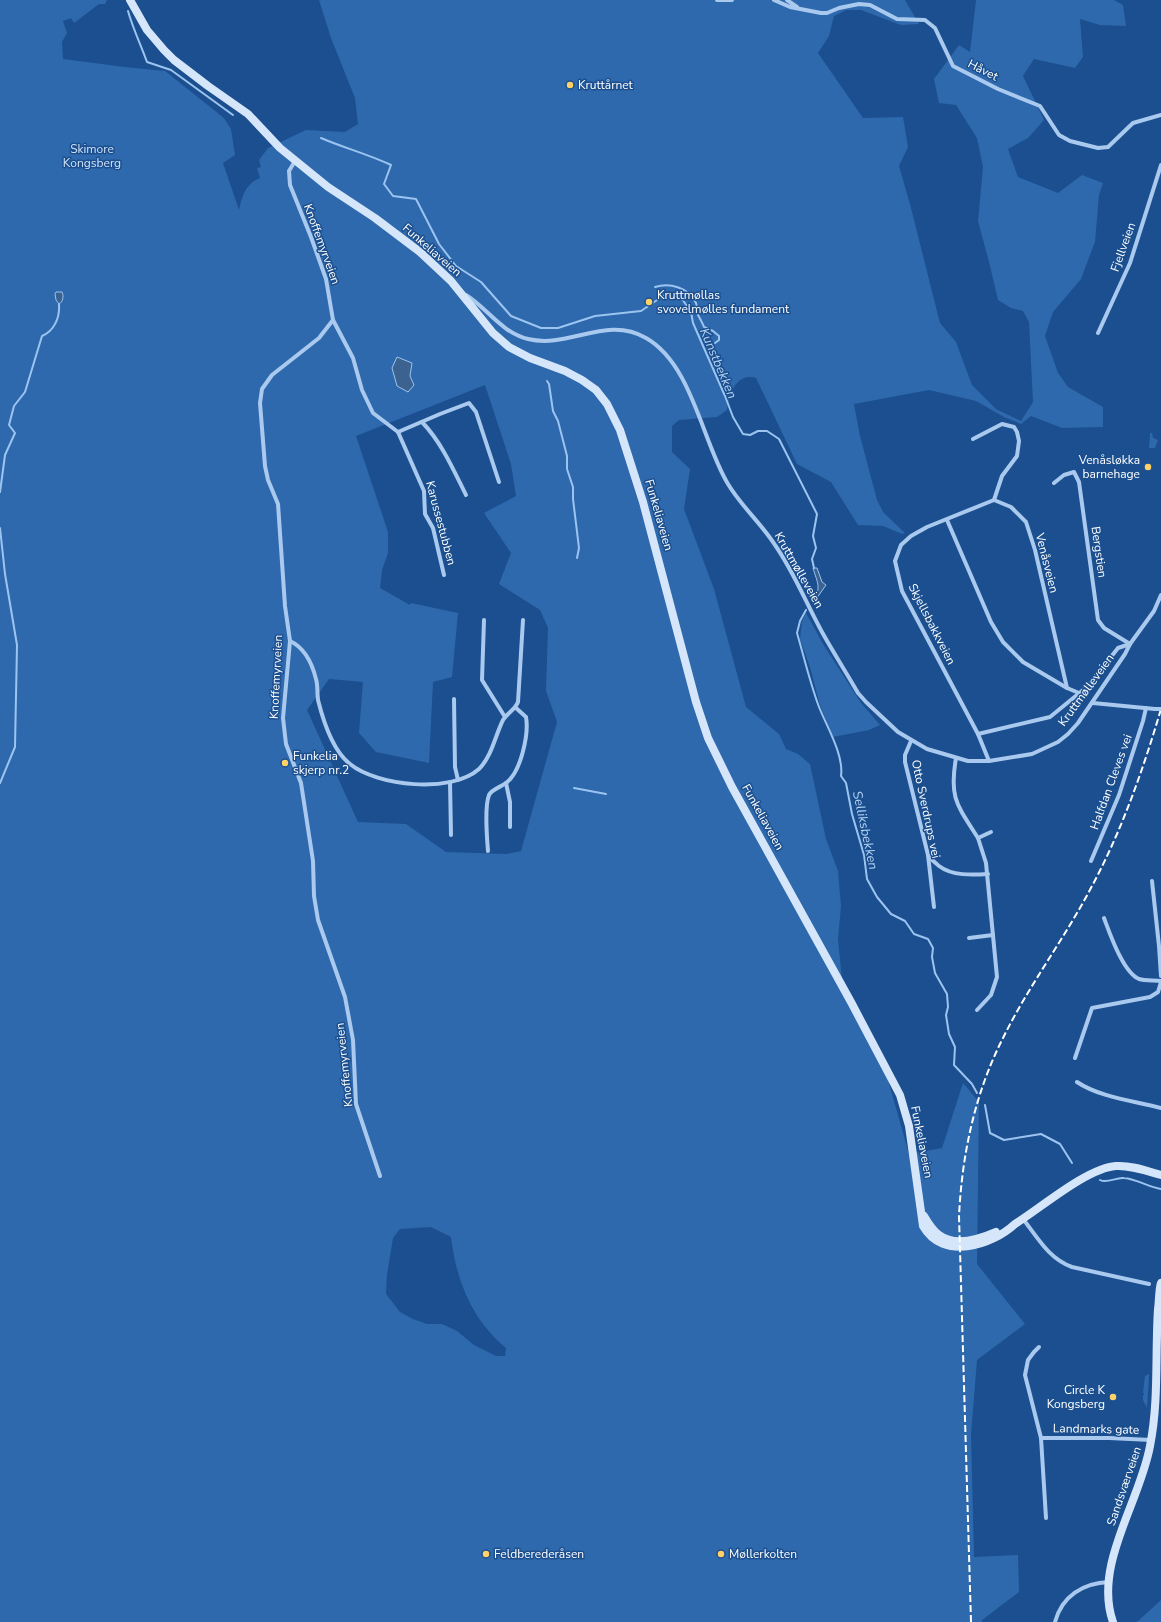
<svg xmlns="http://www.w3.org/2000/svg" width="1161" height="1622" font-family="'Nunito Sans',sans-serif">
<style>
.green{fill:#2e69ad;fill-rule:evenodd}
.water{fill:#3c6290;stroke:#9cc4f0}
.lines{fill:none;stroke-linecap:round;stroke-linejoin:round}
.stream{stroke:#9cc4f0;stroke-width:2}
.street{stroke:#a9c9ee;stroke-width:4}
.secondary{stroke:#d6e6fa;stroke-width:8}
.rail{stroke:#fff;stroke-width:2;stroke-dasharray:7 3;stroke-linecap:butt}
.street-bridge{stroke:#a9c9ee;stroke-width:4}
.poi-dot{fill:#ffd166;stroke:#1b4f8f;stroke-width:1.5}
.labels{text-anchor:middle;stroke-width:3;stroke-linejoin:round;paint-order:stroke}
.street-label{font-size:12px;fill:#fff;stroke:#1b4f8f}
.poi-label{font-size:12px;fill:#fff;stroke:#1b4f8f;text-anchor:start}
.park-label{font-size:12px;fill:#cfe3fa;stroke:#1b4f8f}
.water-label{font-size:13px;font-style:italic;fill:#b5d3f5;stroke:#1b4f8f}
</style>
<rect width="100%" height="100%" fill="#1b4f8f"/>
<g class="green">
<path d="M0 0H107L105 4H99L74 23 71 18 63 21 67 33 62 42 63 59 125 67 165 71 224 118 231 129 235 155 223 163 239 210C242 196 245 184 260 178L257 168 261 167 259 160 268 148 306 130 345 132 358 124 355 98 331 38 319 0H905L919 24 901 25 861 10H846L834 16 829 36 818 53 863 118 903 117 908 147 899 166 910 204 940 323 956 342 972 385 996 409 1021 421 1033 402 1029 322 1023 311 1011 308 998 300 989 262 978 221 983 167 977 138 956 105 939 103 934 79 959 45 970 52 976 0H1114L1123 5 1126 26 1100 25 1080 19 1083 57 1075 68 1034 59 1023 76 1044 120 1028 138 1008 149 1018 177 1058 193 1082 175 1103 183 1099 195 1095 242 1081 279 1053 312 1045 336 1058 373 1068 387 1103 407V427L1062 428 1031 416 1021 424 1004 417 976 401 929 390 854 404 860 436 877 500 883 512 905 533 902 534 883 526 858 525 831 482 797 464 756 378C736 372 729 395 727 410L717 417 679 420 672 426V452L690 469 684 509 714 589 746 707 779 734 786 749 798 754 810 764 826 839 838 871 841 906 838 939 843 990 885 1069 909 1154 942 1148 963 1083 979 1102 977 1264 1025 1324 977 1360 971 1435 974 1557 1018 1555 1019 1592 982 1620V1622H0ZM397 357 412 363 410 376ZM485 385 511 464 516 496 484 513 511 553 499 584 540 610 548 628 546 691 557 722 521 851 507 854 446 852 406 824 358 822 307 710 329 679 363 682 359 733 376 752 429 763 433 682 452 677 458 613 411 603 410 605 380 588 382 570 388 553V532L356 436ZM431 1227 451 1237C456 1280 472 1320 506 1348L505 1356H496L474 1345 457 1331 442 1324H427L413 1319 400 1312 386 1294 387 1275 393 1238 400 1229Z"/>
<polygon points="1150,433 1152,433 1153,438 1158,440 1155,448 1149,448"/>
<polygon points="806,613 823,644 861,703 880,725 869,730 833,737 820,705 810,667 800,639 802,621"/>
<polygon points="1149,1374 1149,1377 1147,1408 1143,1400 1143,1395 1144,1395 1144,1393 1143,1393 1145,1376"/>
<polygon points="1161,1600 1161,1622 1136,1622 1138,1621"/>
</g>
<g class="water">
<path d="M56 292H62C64 296 63 302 59 304L56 300 55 294Z"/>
<polygon points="397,357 412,363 410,376 414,385 408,392 397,386 392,368"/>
<path d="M813 568H817L822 582 826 585 814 602 813 600C822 588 817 582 813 568Z"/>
</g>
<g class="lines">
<g class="stream">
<path d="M128 11C133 29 141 45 147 62L171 70 233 115"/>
<path d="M321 138C344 148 368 154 391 165L384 184 393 196 416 199 439 244 456 266 481 282 511 316 541 328H558L595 316 641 311 663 296 672 294 680 296 691 312 693 323 725 396 733 417 743 434 750 435 758 431H767L779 439 817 514 813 536 816 548 812 559 814 568"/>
<path d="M655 287C670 282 689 288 696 303 697 306 697 310 697 313 699 317 702 322 704 327L713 331 719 336V340L715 343"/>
<polyline points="547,381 549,384 553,411 558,421 567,456 567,469 573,487 573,499 579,548 577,558"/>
<path d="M0 492 5 455 15 433 9 425 14 406 25 392 42 336C54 331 60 318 59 304"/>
<polyline points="0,528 5,574 17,645 15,747 0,783"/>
<path d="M806 610 800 621 797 633C804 657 810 683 819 707 827 727 844 755 841 776L846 783 852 814 864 855 867 879 877 897 891 914 905 921 914 934 928 939 933 948 932 957 935 973 947 994 948 1007 946 1015 949 1034 955 1047 954 1065 972 1084 977 1093"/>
<polyline points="574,788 606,794"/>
<polyline points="985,1105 990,1133 1004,1140 1041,1134 1060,1144 1072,1163"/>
<path d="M1100 1180C1107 1184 1116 1177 1124 1178 1137 1179 1148 1187 1161 1189"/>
</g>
<g class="street">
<polyline points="717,0 732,0"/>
<polyline points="774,0 790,7 821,13 827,13 839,8 859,4 870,5 897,19 925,20 935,28 953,66 998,89 1040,106 1059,135 1070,141 1098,148 1108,147 1133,123 1161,115"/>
<polyline points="787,0 797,7"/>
<polyline points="295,161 289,171 290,185 311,237 326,279 333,320 353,358 362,390 373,413 398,432"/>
<path d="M466 295C487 308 502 333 528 339 569 349 606 315 646 338 692 364 702 441 728 484 741 506 761 523 775 545 794 572 806 603 822 632 833 652 846 672 858 693L866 702 898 732 927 749 968 761H989L1032 754 1058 742 1068 734 1078 723 1125 654 1130 644 1154 611 1161 595"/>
<polyline points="333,320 319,338 272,375 262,389 260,403 265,466 268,480 278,504 285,606 290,641 283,718 286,744 301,783 313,861 314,896 318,920 345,997 353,1040 356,1104 380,1176"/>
<polyline points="1098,333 1130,263 1161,165"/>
<path d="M422 422C442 443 453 469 466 495"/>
<polyline points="398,432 440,414 469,403 476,412 499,482"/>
<polyline points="398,432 424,491 425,514 433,528 444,575"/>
<polyline points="973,439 1002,424 1014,427 1017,432 1019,441 1017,456 1002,476 994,500 1011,507 1026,522 1035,550 1067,688 1079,693"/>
<polyline points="1054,483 1064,475 1074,472 1079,482 1098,620 1104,628 1130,644"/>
<polyline points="947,520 991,622 1003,642 1023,662 1067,688"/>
<polyline points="484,620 482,680 505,717"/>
<path d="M290 641C305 648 312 663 316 679 318 686 317 693 318 700 323 720 333 751 350 764 377 786 451 794 479 769 492 756 495 736 503 720 507 713 515 710 518 702L523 620"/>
<polyline points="454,699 455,767 458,780"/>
<polyline points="1093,703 1155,709"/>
<polyline points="978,734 1050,717 1088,686 1118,648 1130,644"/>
<polyline points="911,741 905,755 905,762 928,855 934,907"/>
<path d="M956 758C949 798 957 805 978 838"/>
<polyline points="989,761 978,734 902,591 895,561 901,545 911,536 927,527 994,500"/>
<polyline points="450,782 451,835"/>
<polyline points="506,783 510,802 510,827"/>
<path d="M488 851C487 837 484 808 489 795 492 789 501 787 506 783 521 772 529 734 526 717L516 708"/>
<path d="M928 855C931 859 935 863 939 866 952 876 972 875 988 874"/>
<polyline points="1091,861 1119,795 1143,721 1146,708"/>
<polyline points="1152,881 1159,946 1161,976"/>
<path d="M1104 918C1110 934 1123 972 1139 979 1145 981 1155 980 1161 981"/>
<polyline points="969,938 993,935"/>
<polyline points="977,1010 991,995 997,977 986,863 978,838 991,832"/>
<polyline points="1075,1058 1092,1008 1150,997 1158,992 1161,982"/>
<path d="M1077 1082C1099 1097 1134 1101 1161 1108"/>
<path d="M1023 1219C1038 1238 1049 1259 1072 1267L1149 1284"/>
<polyline points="1039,1347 1034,1352 1028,1360 1025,1375 1041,1438 1046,1518"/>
<polyline points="1041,1438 1109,1438 1151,1440"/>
<path d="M1055 1622C1062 1596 1083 1583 1109 1582"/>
</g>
<g class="secondary">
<path d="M130 0 147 30 164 50 174 60 208 86 248 114 280 148 328 187 375 218 420 252 451 281 493 333 509 347 530 358 565 371 582 380 596 390 607 404 620 430 643 502 696 702 708 738 732 787 851 1002 900 1095 909 1126 923 1226C943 1261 991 1246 1015 1224 1041 1208 1087 1168 1116 1166 1131 1165 1147 1171 1161 1175"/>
<path d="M924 1216C928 1223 932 1230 939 1235 955 1247 980 1239 996 1232"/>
<path d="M1113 1622C1093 1565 1140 1502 1150 1446 1159 1401 1155 1355 1158 1309 1159 1303 1159 1288 1161 1283"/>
</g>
<path class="rail" d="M971 1622 959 1216C962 1154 975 1093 1003 1038 1029 985 1065 938 1092 886 1122 830 1143 770 1161 709"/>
<polyline class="street-bridge" points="1155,709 1161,709"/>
</g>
<g class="poi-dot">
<circle cx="570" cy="85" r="4"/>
<circle cx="649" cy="302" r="4"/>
<circle cx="1148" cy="467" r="4"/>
<circle cx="285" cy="763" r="4"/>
<circle cx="1113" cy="1397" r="4"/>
<circle cx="486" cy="1554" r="4"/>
<circle cx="721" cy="1554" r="4"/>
</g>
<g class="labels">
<g class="street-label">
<text transform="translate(983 70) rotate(27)" y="4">Håvet</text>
<text transform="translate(322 244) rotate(70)" y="4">Knoffemyrveien</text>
<text transform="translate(1123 247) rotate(-70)" y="4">Fjellveien</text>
<text transform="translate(432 250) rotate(41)" y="4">Funkeliaveien</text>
<text transform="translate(659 515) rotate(74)" y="4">Funkeliaveien</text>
<text transform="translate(441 523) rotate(75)" y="4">Karussestubben</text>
<text transform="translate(1099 552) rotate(82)" y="4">Bergstien</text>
<text transform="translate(1047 563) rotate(76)" y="4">Venåsveien</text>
<text transform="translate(799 570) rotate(60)" y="4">Kruttmølleveien</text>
<text transform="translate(932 624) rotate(63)" y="4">Skjellsbakkveien</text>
<text transform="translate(276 677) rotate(-87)" y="4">Knoffemyrveien</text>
<text transform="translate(1086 690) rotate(-54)" y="4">Kruttmølleveien</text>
<text transform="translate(1111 782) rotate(-70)" y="4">Halfdan Cleves vei</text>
<text transform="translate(926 809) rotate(78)" y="4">Otto Sverdrups vei</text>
<text transform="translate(763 817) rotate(61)" y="4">Funkeliaveien</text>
<text transform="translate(344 1065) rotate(-96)" y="4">Knoffemyrveien</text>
<text transform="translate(922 1142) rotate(79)" y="4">Funkeliaveien</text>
<text transform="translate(1096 1429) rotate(1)" y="4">Landmarks gate</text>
<text transform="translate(1124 1486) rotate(-71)" y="4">Sandsværveien</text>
</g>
<g class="poi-label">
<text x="578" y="89">Kruttårnet</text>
<text x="657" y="299">Kruttmøllas<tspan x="657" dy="14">svovelmølles fundament</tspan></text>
<text x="1140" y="464" text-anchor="end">Venåsløkka<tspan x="1140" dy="14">barnehage</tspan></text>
<text x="293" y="760">Funkelia<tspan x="293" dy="14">skjerp nr.2</tspan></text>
<text x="1105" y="1394" text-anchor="end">Circle K<tspan x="1105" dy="14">Kongsberg</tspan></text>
<text x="494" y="1558">Feldberederåsen</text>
<text x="729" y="1558">Møllerkolten</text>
</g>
<g class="park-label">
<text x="92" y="153">Skimore<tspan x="92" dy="14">Kongsberg</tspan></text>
</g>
<g class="water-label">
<text transform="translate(719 363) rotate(67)" y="5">Kunstbekken</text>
<text transform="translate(866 830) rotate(78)" y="5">Selliksbekken</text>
</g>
</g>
</svg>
